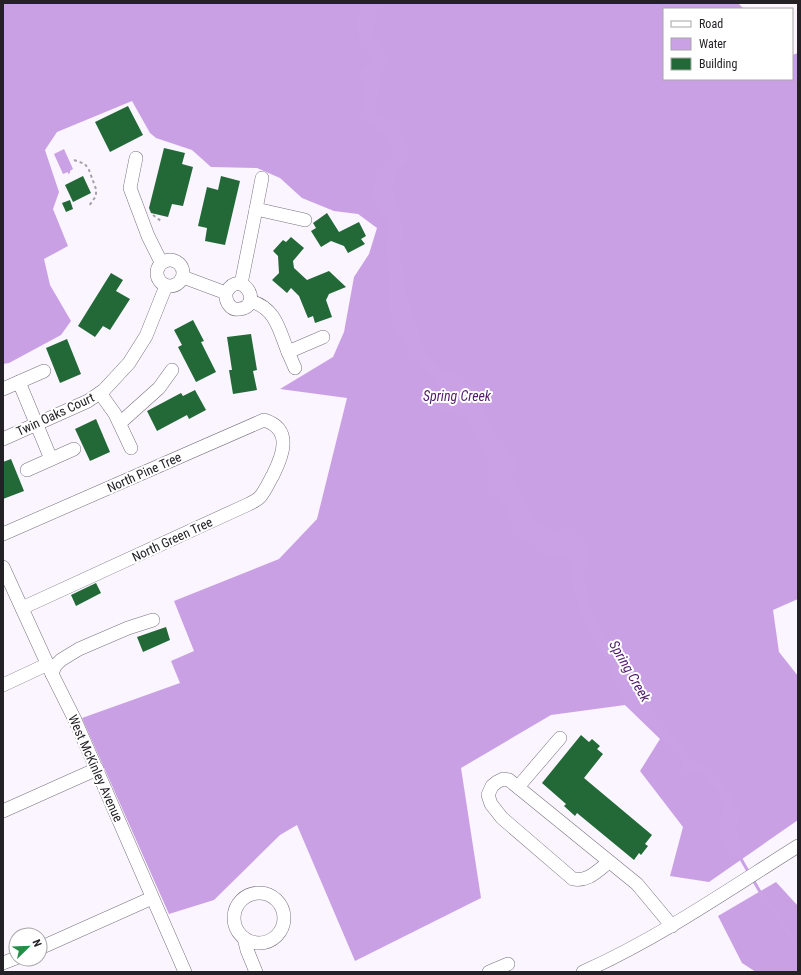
<svg xmlns="http://www.w3.org/2000/svg" width="801" height="975" font-family="'Roboto Condensed',sans-serif">
<style>
.forest{fill:#caa0e5}
.water{fill:#cba1e6}
.lines{fill:none;stroke-linecap:round;stroke-linejoin:round}
.stream{stroke:#cba1e6;stroke-width:3}
.building{fill:#226937}
.minor-casing{stroke:#79727e;stroke-width:14}
.path{stroke:#a5a1a8;stroke-width:2;stroke-dasharray:3 3;stroke-linecap:butt}
.minor{stroke:#fff;stroke-width:13}
.labels{text-anchor:middle;stroke-width:4;stroke-linejoin:round;paint-order:stroke}
.street-label{font-size:13px;fill:#242126;stroke:#fff}
.water-label{font-size:14px;font-style:italic;fill:#501a6b;stroke:#fff}
</style>
<rect width="100%" height="100%" fill="#faf5fe"/>
<g class="forest">
<polygon points="3,3 738,3 744,9 664,9 664,79 792,79 792,55 798,53 798,599 773,610 779,652 798,676 798,820 709,882 670,876 683,827 640,771 660,739 625,705 551,715 461,768 481,898 355,961 297,825 280,835 214,900 169,914 82,718 180,683 171,661 194,651 174,601 279,559 317,519 347,398 280,389 333,357 344,332 354,277 369,254 377,228 358,214 334,211 302,198 280,178 257,168 211,167 192,150 156,138 150,133 132,101 57,132 45,150 59,192 53,209 68,246 44,259 50,285 71,321 61,335 9,363 3,364"/>
<polygon points="776,882 798,906 798,972 756,972 742,963 718,916"/>
</g>
<g class="water">
<polygon points="363,3 382,3 377,12 373,36 389,62 379,77 379,92 375,110 394,124 411,154 395,173 391,189 400,211 402,232 400,257 405,288 410,308 425,354 444,372 458,376 476,388 488,425 512,457 518,468 509,476 535,520 552,531 572,528 587,545 589,560 583,572 592,615 603,632 633,694 648,705 691,759 701,762 722,784 729,795 739,814 736,832 744,853 732,858 719,831 724,806 718,790 707,782 701,770 684,771 679,755 651,725 625,705 609,663 582,617 574,585 570,557 544,555 529,541 513,533 507,506 489,486 488,458 467,416 442,411 435,380 422,366 391,325 390,274 386,251 388,223 380,210 372,195 378,170 394,153 385,137 360,116 366,93 360,74 374,57 359,43 358,20"/>
<polygon points="64,149 73,169 70,171 70,173 68,174 68,172 63,174 54,154"/>
</g>
<g class="lines">
<g class="stream">
<polyline points="737,852 749,873"/>
<polyline points="752,878 763,897 778,916 792,939 798,946"/>
</g>
</g>
<g class="building">
<polygon points="128,106 143,135 110,152 95,122"/>
<polygon points="164,148 185,153 182,164 193,167 183,206 172,204 168,217 151,213 149,208"/>
<polygon points="83,176 91,193 73,202 65,185"/>
<polygon points="221,176 240,181 225,245 205,241 207,228 198,226 207,187 218,190"/>
<polygon points="70,200 73,209 66,212 62,203"/>
<polygon points="327,213 339,232 359,222 366,236 361,239 365,244 348,253 344,246 331,241 321,247 311,231 316,228 313,223"/>
<polygon points="291,237 304,248 293,261 294,268 307,280 329,271 346,287 329,294 326,300 332,317 315,323 313,316 308,318 299,296 291,288 287,293 272,280 279,273 278,256 273,251 283,240 286,242"/>
<polygon points="111,273 123,280 116,291 130,299 110,330 103,326 95,337 78,326"/>
<polygon points="193,320 204,341 201,342 216,372 196,382 178,347 182,345 174,330"/>
<polygon points="251,334 257,370 253,371 257,390 233,394 229,370 232,370 227,337"/>
<polygon points="67,339 81,374 60,383 46,348"/>
<polygon points="195,390 206,410 189,419 187,415 157,431 147,411 181,393 183,396"/>
<polygon points="96,419 110,452 90,461 75,429"/>
<polygon points="11,459 24,491 3,499 3,462"/>
<polygon points="96,583 101,593 76,606 71,595"/>
<polygon points="166,627 170,640 143,652 137,637"/>
<polygon points="581,735 589,742 592,739 600,746 597,749 603,754 584,778 652,835 645,844 648,846 641,855 639,853 634,860 577,813 575,816 564,806 566,804 542,783"/>
</g>
<g class="lines">
<defs>
<g id="minor">
<polyline points="136,158 130,188 148,236 161,262"/>
<polyline points="256,209 262,178"/>
<circle cx="170" cy="273" r="13"/>
<path d="M183 277 226 293C240 266 265 305 240 309 230 311 225 301 226 293"/>
<polyline points="241,284 256,209 305,220"/>
<path d="M250 301C276 308 279 330 288 352L323 337"/>
<polyline points="288,352 295,368"/>
<polyline points="19,382 51,459"/>
<polyline points="3,389 44,371"/>
<polyline points="100,393 115,414 131,448"/>
<polyline points="120,423 159,388 172,370"/>
<polyline points="3,439 88,401 104,390 129,363 146,336 166,286"/>
<polyline points="27,470 74,449"/>
<path d="M3 534 264 420C293 429 283 455 273 475 269 482 265 491 260 497 257 500 253 502 249 504L22 608"/>
<polyline points="3,567 52,674 75,720 185,972"/>
<polyline points="52,674 55,666 61,660 79,649 128,628 153,620"/>
<polyline points="3,685 48,664"/>
<polyline points="518,787 560,738"/>
<polyline points="3,811 97,769"/>
<path d="M609 862C597 871 588 882 573 879L502 818 491 804 488 795 492 786 497 782 503 779 509 780 637 884 672 926"/>
<circle cx="259" cy="918" r="25"/>
<polyline points="244,938 247,950 256,972"/>
<polyline points="40,948 152,898"/>
<polyline points="3,963 16,958"/>
<polyline points="489,972 508,964"/>
<path d="M583 972C659 938 728 890 798 846"/>
</g>
</defs>
<use href="#minor" class="minor-casing"/>
<g class="path">
<polyline points="74,160 85,164 89,170 96,189 96,196 89,206"/>
<polyline points="153,215 161,221"/>
</g>
<use href="#minor" class="minor"/>
</g>
<g class="labels">
<g class="street-label">
<text transform="translate(55 414) rotate(-25)" y="5">Twin Oaks Court</text>
<text transform="translate(144 472) rotate(-24)" y="5">North Pine Tree</text>
<text transform="translate(172 539) rotate(-25)" y="5">North Green Tree</text>
<text transform="translate(96 768) rotate(66)" y="5">West McKinley Avenue</text>
</g>
<g class="water-label">
<text x="457" y="401">Spring Creek</text>
<text transform="translate(630 671) rotate(60)" y="5">Spring Creek</text>
</g>
</g>
<rect width="801" height="975" fill="none" stroke="#242126" stroke-width="8"/>
<rect x="663" y="8" width="130" height="72" fill="#ffffff" stroke="#a7a6a8"/>
<rect x="671" y="21" width="20" height="6" fill="#ffffff" stroke="#a7a6a8"/>
<text x="699" y="28" font-size="12" fill="#242126">Road</text>
<rect x="671" y="38" width="20" height="12" fill="#cba1e6" stroke="#a7a6a8"/>
<text x="699" y="48" font-size="12" fill="#242126">Water</text>
<rect x="671" y="58" width="20" height="12" fill="#226937" stroke="#a7a6a8"/>
<text x="699" y="68" font-size="12" fill="#242126">Building</text>
<g transform="translate(28 947) rotate(67)"><circle r="19" fill="#ffffff" stroke="#a7a6a8"/>
<path d="M0-3L7 15L0 10L-7 15Z" fill="#228f47"/>
<text y="-6" font-size="11" font-weight="bold" text-anchor="middle" fill="#242126">N</text>
</g>
</svg>
